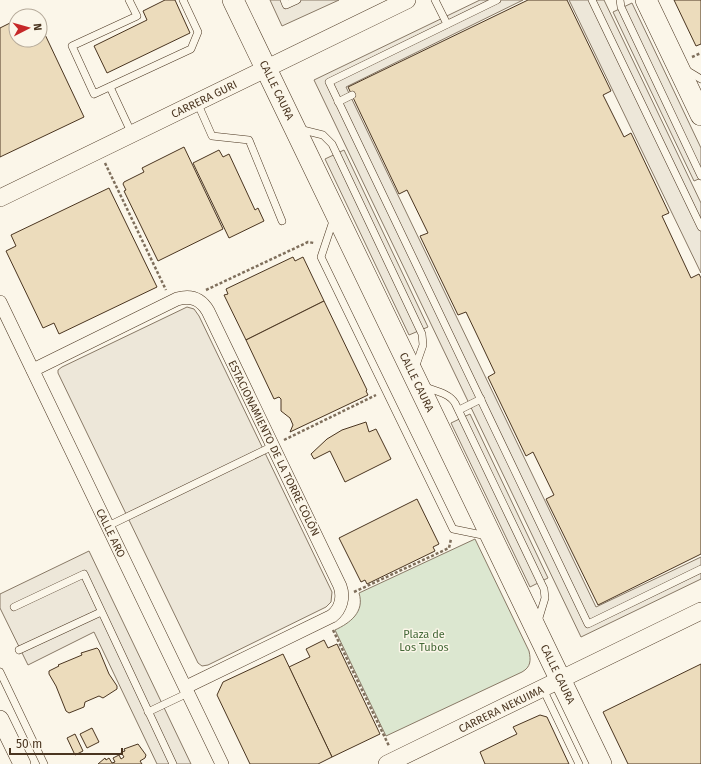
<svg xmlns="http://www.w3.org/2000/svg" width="701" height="764" font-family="'Fira Sans',sans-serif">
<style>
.green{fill:#dce7d0;stroke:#887966}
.parking{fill:#ede7d9;stroke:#887966}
.building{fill:#ecdcbc;stroke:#4a3520}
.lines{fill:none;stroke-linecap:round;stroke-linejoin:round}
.service-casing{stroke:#4a3520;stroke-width:8}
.minor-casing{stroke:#4a3520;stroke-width:14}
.tertiary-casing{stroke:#4a3520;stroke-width:18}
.primary-casing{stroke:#4a3520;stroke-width:22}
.path{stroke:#7f6f5c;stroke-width:2.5;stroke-dasharray:3 2;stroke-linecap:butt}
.service{stroke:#fbf6e9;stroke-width:7}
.minor{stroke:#fbf6e9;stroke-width:13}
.tertiary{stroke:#fbf6e9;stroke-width:17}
.primary{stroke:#fbf6e9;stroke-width:21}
.labels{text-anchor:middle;stroke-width:3;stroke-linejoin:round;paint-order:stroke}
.street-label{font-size:11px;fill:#4a3520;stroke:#fbf6e9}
.park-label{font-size:11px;fill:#436837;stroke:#fbf6e9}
</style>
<rect width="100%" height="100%" fill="#fbf6e9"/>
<path class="green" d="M475 539 529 651C531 660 531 667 522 672L386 736 335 630C350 623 365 612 359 593Z"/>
<g class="parking">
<polygon points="270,0 339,0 282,26"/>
<polygon points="480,0 523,0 346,87 596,607 701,557 701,579 581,637 314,80"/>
<polygon points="569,0 604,0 701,203 701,273"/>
<polygon points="632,3 701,148 701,178 694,181 613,12"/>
<polygon points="344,150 428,327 409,335 325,159"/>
<polygon points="187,307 194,309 199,316 332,592 331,602 326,607 208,665 202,666 198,663 58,373 58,370 62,367"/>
<polygon points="470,414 548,578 530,587 451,423"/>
<polygon points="89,551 191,764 157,764 94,632 28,665 0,608 0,594"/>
</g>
<g class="building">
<polygon points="165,0 175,0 190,33 107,73 94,46 147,20 143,11"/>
<polygon points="528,0 567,0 611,91 603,95 624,137 631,133 669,213 662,216 691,278 699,274 701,278 701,554 598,605 546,499 554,495 533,452 526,456 488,377 495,373 477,335 466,312 458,315 420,236 428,233 407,190 399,194 348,87"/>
<polygon points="674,0 701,0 701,44 696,46"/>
<polygon points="16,20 16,40 40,40 40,24 84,117 0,157 0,28"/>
<polygon points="184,147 223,229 158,261 124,191 126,190 123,184 124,182 144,172 142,168"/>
<polygon points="219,150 223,157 229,154 255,210 258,208 264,221 229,238 193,163"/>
<polygon points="109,188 157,287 59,334 54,323 43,328 6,251 16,246 11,235"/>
<polygon points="293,257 295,261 303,257 324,301 246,340 224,295 228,294 226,289"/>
<polygon points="324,301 367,390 366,391 368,395 290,432 293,425 290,418 281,411 281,399 279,397 274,399 246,340"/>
<polygon points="366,422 369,432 376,429 391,459 345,482 330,451 314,459 311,454 327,439 342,430"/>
<polygon points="417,499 439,544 433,547 435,551 367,584 365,580 361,582 339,538"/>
<polygon points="324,640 328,648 337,644 380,734 332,757 289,667 310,657 306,649"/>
<polygon points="97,648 99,650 109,674 117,686 117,689 103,698 99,696 85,702 84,707 69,713 66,711 56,686 49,674 49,671 59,666 58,665 82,655 81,653"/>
<polygon points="283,654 332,757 318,764 250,764 217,695 223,682"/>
<polygon points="701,664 701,764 628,764 603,712"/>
<polygon points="540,715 547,717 569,764 485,764 480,752 517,734 513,727"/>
<polygon points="92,728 99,742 87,748 80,734"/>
<polygon points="75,734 83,751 75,755 67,738"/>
<polygon points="138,744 146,755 145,758 140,761 142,764 98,764 105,758 106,760 109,758 112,763 115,762 113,758 119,755 121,759 124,757 121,752 125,751 124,749"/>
</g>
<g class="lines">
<defs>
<g id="service">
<polyline points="129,0 137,16 72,46 94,94 191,49 198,32 183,0"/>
<polyline points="284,0 286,5 297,0"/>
<polyline points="435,0 447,24"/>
<polyline points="497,0 329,82 588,624 701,569"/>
<polyline points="592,0 701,227"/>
<polyline points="620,0 621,7 701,176"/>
<polyline points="686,70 701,79"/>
<polyline points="110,87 132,134"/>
<polyline points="197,102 212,136 249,140 282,221"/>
<polyline points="338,102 352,95"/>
<polyline points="299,129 323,135 332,144 422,334 423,345 415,368"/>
<polyline points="334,218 321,257 453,529 487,536"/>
<path d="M425 387C435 391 449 393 455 403L544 589 545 598 538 621"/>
<polyline points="459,410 481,399"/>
<polyline points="108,526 273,446"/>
<polyline points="14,607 84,574 173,764"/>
<polyline points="19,650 101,612"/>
<polyline points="0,672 44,764"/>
<polyline points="543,689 579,764"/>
<polyline points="148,712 188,693"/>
</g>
<g id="minor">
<polyline points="0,302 222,764"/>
<path d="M33 370 177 299C191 295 201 299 208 311L340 586C344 597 341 609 332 616L186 687"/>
</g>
<g id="tertiary">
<polyline points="0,198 407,0"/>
<polyline points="0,719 22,764"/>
<polyline points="387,764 701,611"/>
</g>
<g id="primary">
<polyline points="233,0 601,764"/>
<polyline points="646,0 701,115"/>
</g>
</defs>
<use href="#service" class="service-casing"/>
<use href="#minor" class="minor-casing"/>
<use href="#tertiary" class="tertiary-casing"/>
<use href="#primary" class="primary-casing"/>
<g class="path">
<polyline points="692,57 701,53"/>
<polyline points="105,163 166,290"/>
<polyline points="206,290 308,242 314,243"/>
<polyline points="284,440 376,395"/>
<polyline points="354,592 449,548 451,539"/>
<polyline points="333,630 389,746"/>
</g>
<use href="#service" class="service"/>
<use href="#minor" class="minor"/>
<use href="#tertiary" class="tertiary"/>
<use href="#primary" class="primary"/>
</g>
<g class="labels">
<g class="street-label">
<text transform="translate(277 90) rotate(64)" y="4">CALLE CAURA</text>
<text transform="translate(204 99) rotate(-26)" y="4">CARRERA GURI</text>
<text transform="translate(417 382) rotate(64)" y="4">CALLE CAURA</text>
<text transform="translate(274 448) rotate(64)" y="4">ESTACIONAMIENTO DE LA TORRE COLÓN</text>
<text transform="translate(111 533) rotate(64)" y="4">CALLE ARO</text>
<text transform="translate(558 674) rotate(64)" y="4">CALLE CAURA</text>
<text transform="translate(501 709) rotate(-26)" y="4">CARRERA NEKUIMA</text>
</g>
<g class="park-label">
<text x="424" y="638">Plaza de<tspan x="424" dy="13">Los Tubos</tspan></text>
</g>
</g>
<g transform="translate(28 28) rotate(84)"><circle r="19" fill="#fbf6e9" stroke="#b4a999"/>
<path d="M0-3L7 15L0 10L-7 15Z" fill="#c62828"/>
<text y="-6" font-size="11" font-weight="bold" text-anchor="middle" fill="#4a3520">N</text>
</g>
<path d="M10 748v6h112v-6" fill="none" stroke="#4a3520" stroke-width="2"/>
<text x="16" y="748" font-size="12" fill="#4a3520" stroke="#fbf6e9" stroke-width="3" paint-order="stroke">50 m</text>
</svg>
